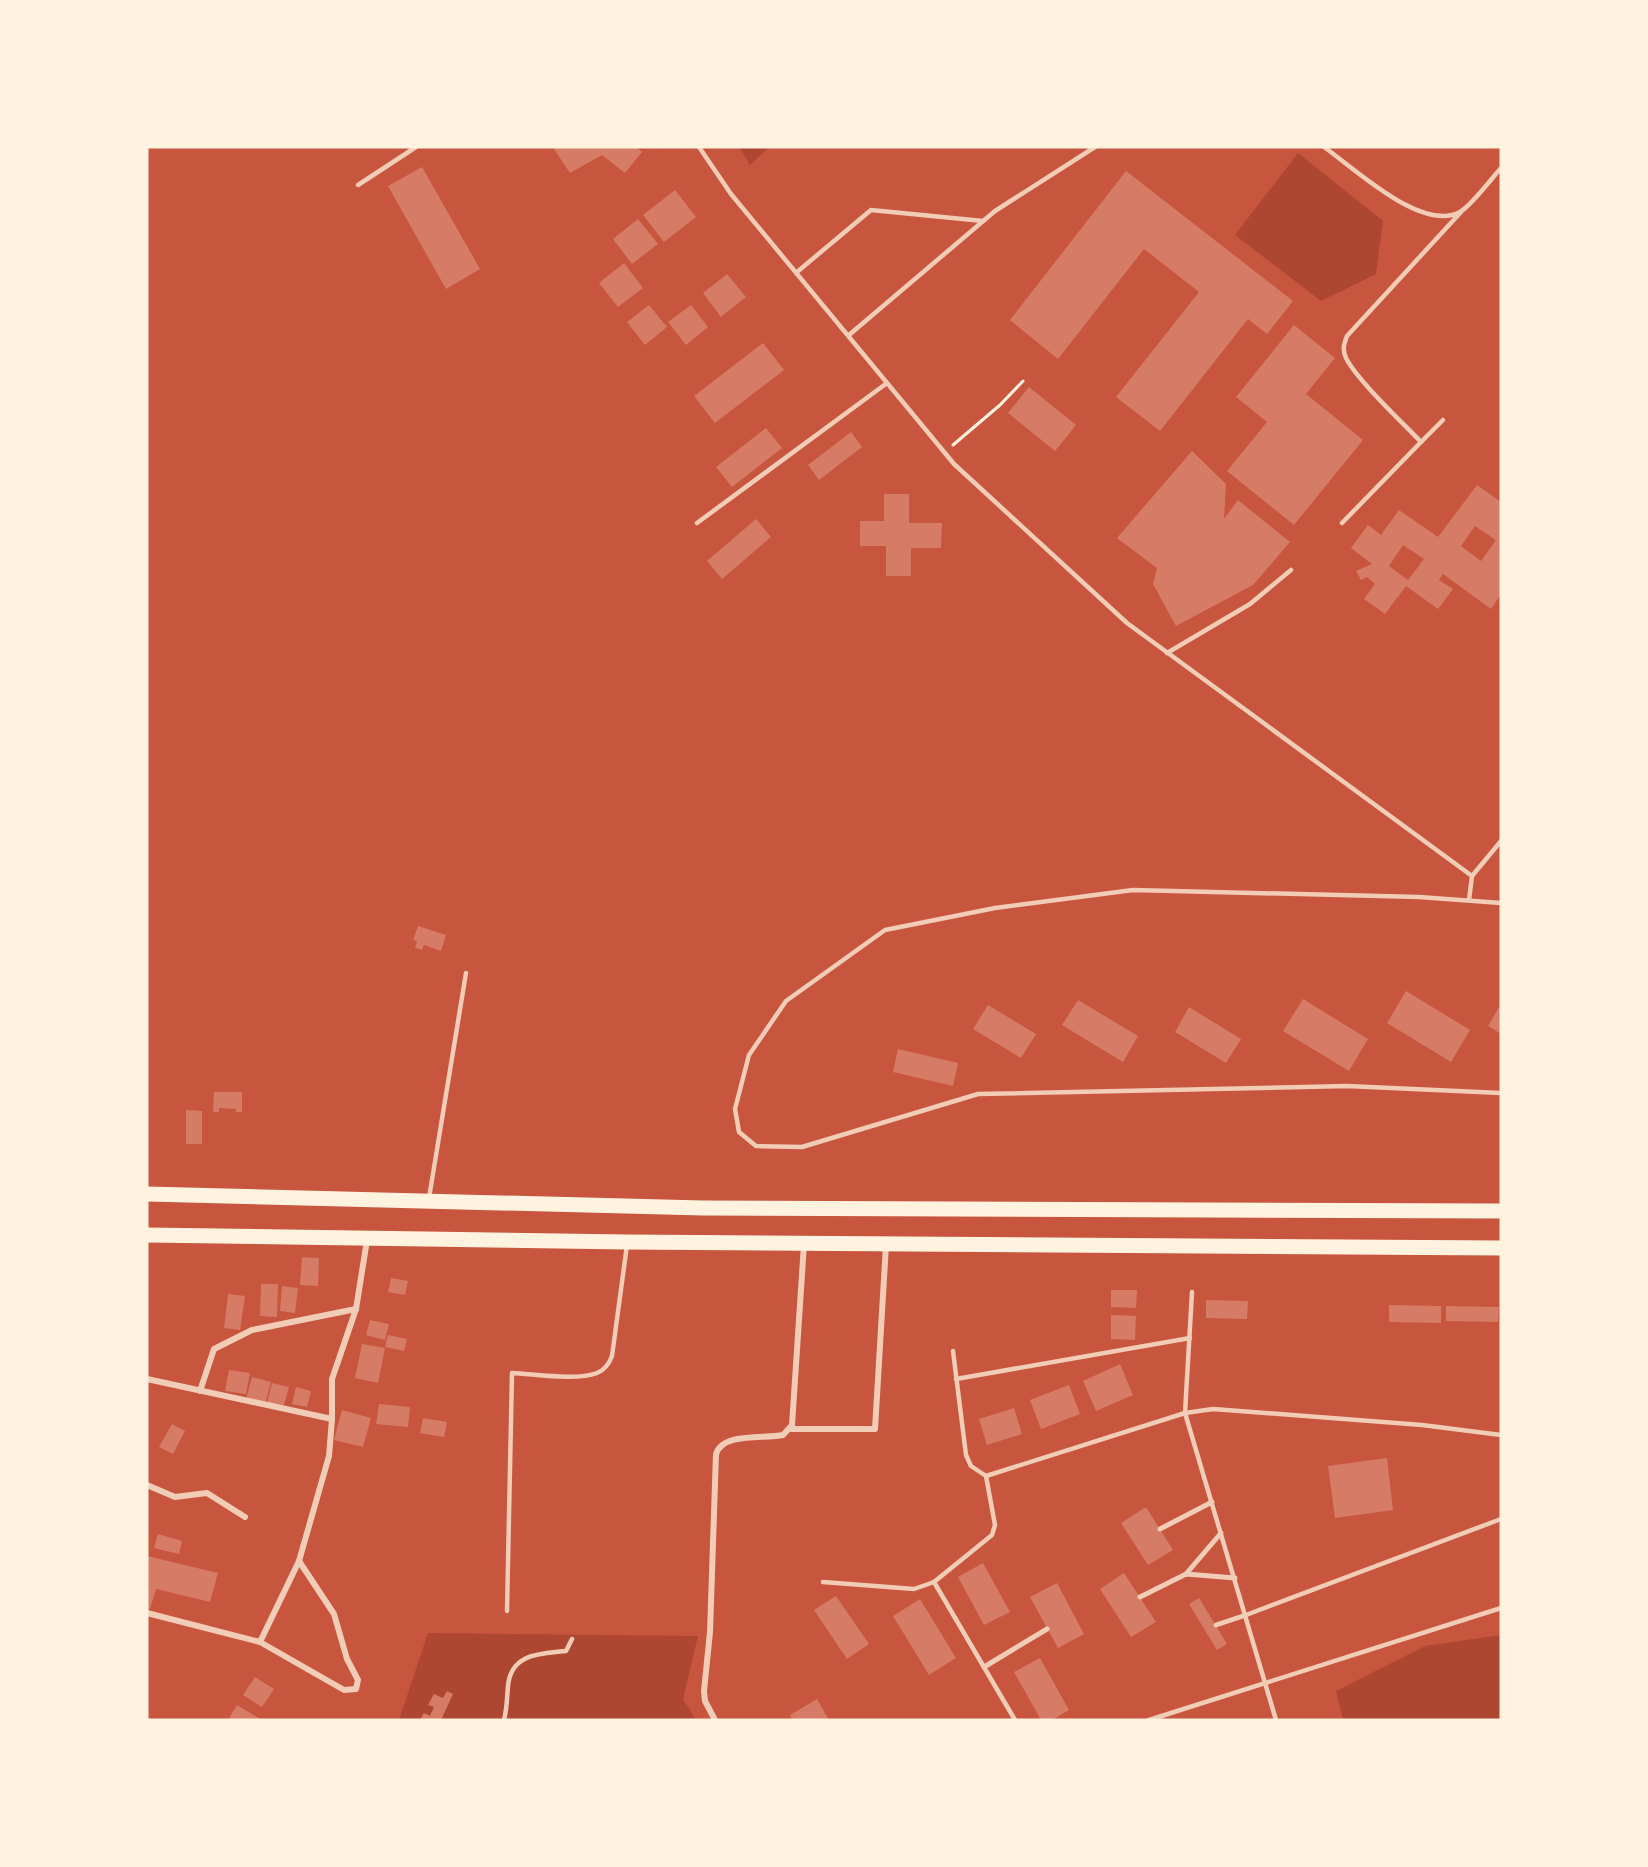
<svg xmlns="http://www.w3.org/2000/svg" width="1648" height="1867" font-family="Ubuntu,sans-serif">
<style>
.green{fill:#ae4732}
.building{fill:#d67c66;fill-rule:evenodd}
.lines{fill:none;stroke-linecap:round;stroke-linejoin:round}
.path{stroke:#fff3e0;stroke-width:3}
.service{stroke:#f1ccb7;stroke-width:4.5}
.pedestrian{stroke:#f1ccb7;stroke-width:5}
.minor{stroke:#f1ccb7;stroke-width:6}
.primary{stroke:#fff3e0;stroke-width:15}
</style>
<rect width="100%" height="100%" fill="#c8553d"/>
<g class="green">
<polygon points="739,147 769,147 750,165"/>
<polygon points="1298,153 1383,221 1376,274 1321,301 1235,235"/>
<polygon points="428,1633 698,1636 683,1699 696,1720 399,1720"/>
<polygon points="1501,1635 1501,1720 1343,1720 1336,1691 1425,1646"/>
</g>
<g class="building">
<polygon points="557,147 636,147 642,152 625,173 602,155 570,173 554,149"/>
<polygon points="422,167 480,269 446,289 388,186"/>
<polygon points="1126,171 1293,301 1267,334 1248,319 1160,431 1116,397 1199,292 1144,249 1058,359 1010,320"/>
<polygon points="675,190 696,217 664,242 643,215"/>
<polygon points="638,219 658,244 632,264 613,239"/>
<polygon points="624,263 643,288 618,307 599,283"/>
<polygon points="727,274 746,297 721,317 703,293"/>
<polygon points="649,305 667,327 645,345 627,322"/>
<polygon points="691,305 708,327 686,345 668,322"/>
<polygon points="1294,325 1335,358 1306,394 1363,440 1294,525 1227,471 1267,422 1236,397"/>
<polygon points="763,343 784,370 715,423 694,396"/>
<polygon points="1029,387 1076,425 1055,451 1008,413"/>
<polygon points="766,428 782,448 732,487 716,467"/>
<polygon points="851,432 862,447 819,480 808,465"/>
<polygon points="1192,451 1226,484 1224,519 1238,500 1290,542 1253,585 1176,626 1153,584 1157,568 1117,538"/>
<path d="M1477 485 1501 502V594L1491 609 1443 574 1439 580 1453 589 1438 609 1406 586 1385 614 1364 599 1375 584 1367 577 1361 580 1356 571 1372 564 1351 548 1368 525 1381 535 1399 510 1438 537ZM1475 526 1496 540 1481 561 1461 546ZM1403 545 1424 559 1408 580 1389 566Z"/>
<polygon points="884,494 909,494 909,523 942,523 941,548 911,548 911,576 886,576 886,546 860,546 860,521 884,521"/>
<polygon points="756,519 771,537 722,579 707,561"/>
<polygon points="418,926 446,935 441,951 424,945 422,950 415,948 417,941 413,940"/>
<polygon points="1406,991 1470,1030 1451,1062 1387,1023"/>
<polygon points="1303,999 1368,1039 1349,1071 1283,1031"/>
<polygon points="1078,1000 1138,1036 1123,1062 1062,1025"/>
<polygon points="1501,1004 1501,1034 1488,1026"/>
<polygon points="988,1005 1036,1034 1021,1058 973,1029"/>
<polygon points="1189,1007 1241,1039 1226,1063 1175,1032"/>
<polygon points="898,1049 958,1063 953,1086 893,1072"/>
<polygon points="214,1092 242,1092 242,1112 236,1112 236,1109 219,1108 219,1112 213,1112"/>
<polygon points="186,1110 202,1111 202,1144 186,1144"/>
<polygon points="302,1257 319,1258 318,1286 300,1285"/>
<polygon points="391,1278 408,1281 405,1295 388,1292"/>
<polygon points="261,1284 278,1284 277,1317 260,1316"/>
<polygon points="282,1286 298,1288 295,1313 280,1311"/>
<polygon points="1111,1290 1137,1290 1136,1308 1111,1307"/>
<polygon points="228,1294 245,1296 240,1330 224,1328"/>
<polygon points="1206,1300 1248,1301 1247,1319 1206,1318"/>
<polygon points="1389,1305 1441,1306 1441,1323 1389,1322"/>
<polygon points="1446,1306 1499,1307 1498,1322 1446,1321"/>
<polygon points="1111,1315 1136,1316 1135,1340 1111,1339"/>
<polygon points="370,1320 389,1324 385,1340 366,1335"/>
<polygon points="388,1335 407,1339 404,1351 385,1347"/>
<polygon points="362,1344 385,1348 378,1383 355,1378"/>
<polygon points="1120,1364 1133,1395 1096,1411 1083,1381"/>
<polygon points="229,1370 250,1373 246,1394 225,1391"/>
<polygon points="252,1377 271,1382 265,1404 246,1399"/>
<polygon points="272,1383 289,1387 283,1408 267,1403"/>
<polygon points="1069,1385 1080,1414 1041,1429 1030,1400"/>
<polygon points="296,1387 311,1391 307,1407 292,1404"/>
<polygon points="379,1404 410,1407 408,1427 376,1424"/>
<polygon points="1014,1408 1022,1434 987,1445 979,1419"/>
<polygon points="342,1410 371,1418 363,1447 334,1440"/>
<polygon points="423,1418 447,1422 444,1437 420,1433"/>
<polygon points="172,1424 185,1431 173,1454 159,1447"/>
<polygon points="1387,1458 1393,1510 1335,1518 1328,1466"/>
<polygon points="1146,1507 1173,1550 1148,1565 1121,1523"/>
<polygon points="158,1534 182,1541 179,1554 154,1548"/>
<polygon points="147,1556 218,1573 210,1602 156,1589 150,1609 147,1608"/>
<polygon points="983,1563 1010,1612 984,1625 958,1577"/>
<polygon points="1124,1573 1156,1622 1131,1637 1100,1589"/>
<polygon points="1057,1583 1084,1634 1058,1648 1030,1597"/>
<polygon points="836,1596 869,1644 847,1659 814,1610"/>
<polygon points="1199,1598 1227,1644 1217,1650 1189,1604"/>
<polygon points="920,1599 956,1658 929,1675 893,1616"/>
<polygon points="1040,1658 1069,1710 1052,1720 1041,1720 1014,1672"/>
<polygon points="255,1677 274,1689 262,1707 243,1695"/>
<polygon points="447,1691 453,1694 441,1720 420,1720 424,1713 430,1716 434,1707 428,1705 434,1694 443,1698"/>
<polygon points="817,1699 829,1720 793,1720 790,1715"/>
<polygon points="237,1705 262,1720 228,1720"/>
</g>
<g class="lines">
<polyline class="path" points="953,445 1000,405 1023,381"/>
<g class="service">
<polyline points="699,147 731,194 954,464 1127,623 1472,876"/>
<path d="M1324 147C1354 168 1422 233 1460 212 1472 205 1491 179 1501 168"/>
<polyline points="358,185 416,147"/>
<polyline points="797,272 871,210 983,221"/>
<polyline points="849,335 995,211 1095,147"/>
<polyline points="1421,442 1443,420"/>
<polyline points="697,523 887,383"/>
<path d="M1342 523 1421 442C1402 422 1357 380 1346 358 1342 349 1344 344 1347 336L1461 212"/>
<polyline points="1167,653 1250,604 1291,570"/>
<polyline points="1469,900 1472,876 1501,841"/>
<polyline points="1501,903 1419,897 1133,890 995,908 885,930 786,1001 749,1055 735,1109 739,1132 756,1146 802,1147 978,1094 1347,1086 1501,1093"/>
<polyline points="429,1198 466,973"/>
<polyline points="1192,1292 1185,1413 1276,1720"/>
<polyline points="956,1379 1190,1338"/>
<polyline points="986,1476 1185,1413 1213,1409 1422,1425 1501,1435"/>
<polyline points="823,1582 914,1589 934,1582 992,1535 995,1525 986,1476 971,1466 966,1455 953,1351"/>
<polyline points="934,1582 1015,1720"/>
<path d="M507 1611 512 1373C535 1374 576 1381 597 1373 605 1370 609 1364 612 1356L627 1245"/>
<polyline points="1246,1615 1501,1519"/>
<path d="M504 1720C507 1709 507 1697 508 1686 511 1653 540 1654 566 1651L572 1639"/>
<polyline points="1149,1720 1501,1608"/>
</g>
<g class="pedestrian">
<polyline points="1160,1529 1212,1502"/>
<polyline points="1186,1574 1221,1533"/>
<polyline points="1140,1597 1186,1574 1235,1578"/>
<polyline points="1216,1625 1246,1615"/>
<polyline points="984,1667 1047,1629"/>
</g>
<g class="minor">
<polyline points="147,1379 332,1419"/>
<polyline points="200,1391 214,1349 252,1330 356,1309"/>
<polyline points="790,1429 875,1429 886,1245"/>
<polyline points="147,1485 175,1497 207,1493 245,1517"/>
<polyline points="147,1613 260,1642 299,1561 329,1456 332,1419 332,1379 356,1309 367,1240"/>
<polyline points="260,1642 344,1690 356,1689 358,1680 347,1659 334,1614 299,1561"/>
<path d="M715 1720 705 1701 704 1691 710 1632 716 1454C723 1432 764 1439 783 1435L792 1425 804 1244"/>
</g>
<g class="primary">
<polyline points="147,1194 703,1208 1501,1211"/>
<polyline points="147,1235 627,1242 1501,1248"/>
</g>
</g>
<rect width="1648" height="1867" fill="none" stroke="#fff3e0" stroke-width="297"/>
</svg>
